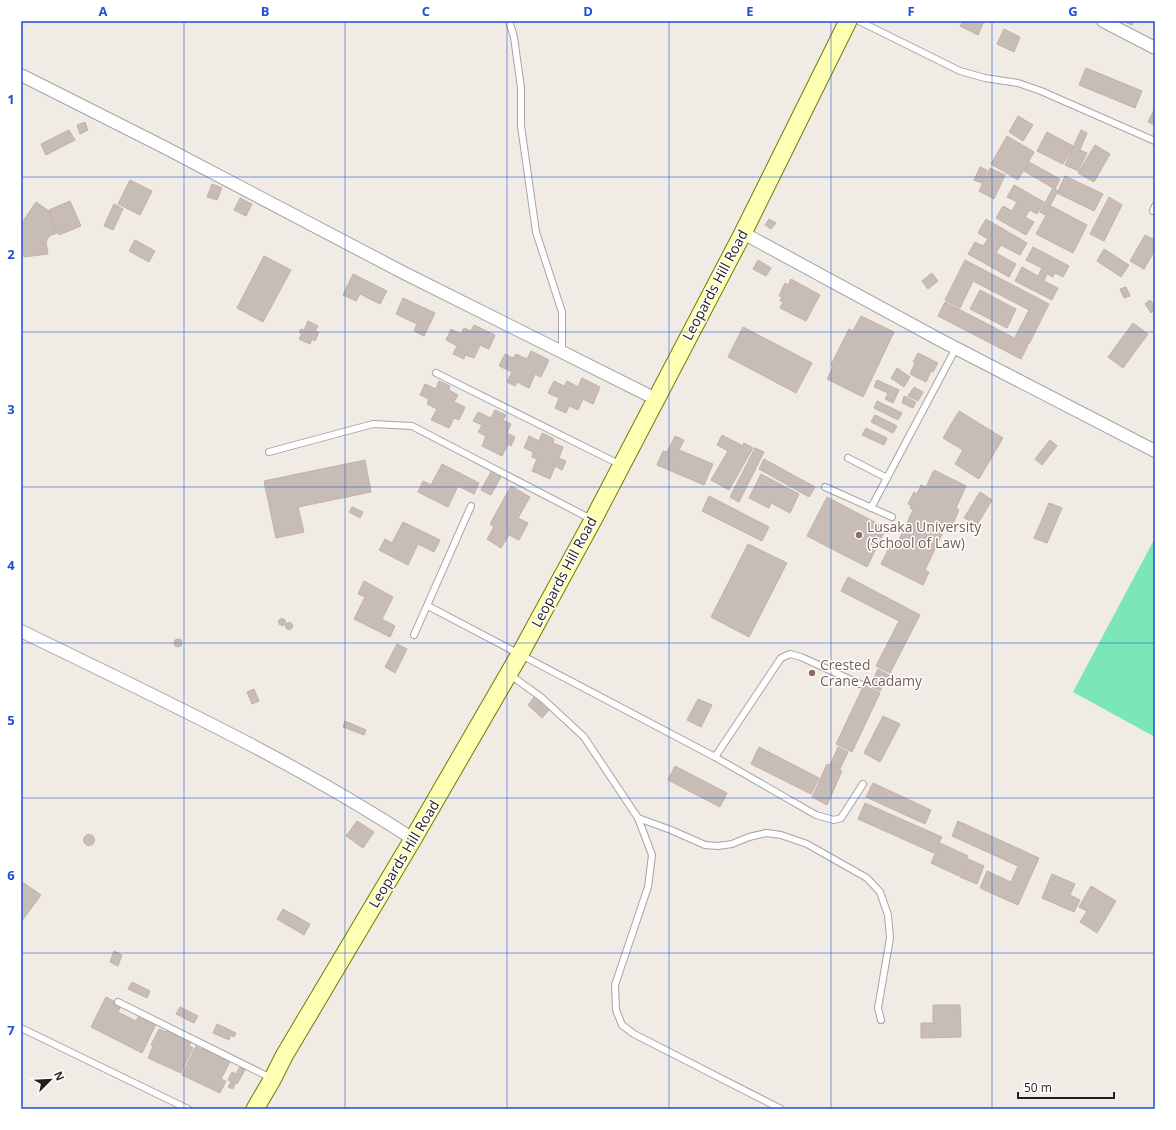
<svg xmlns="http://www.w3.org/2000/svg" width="1176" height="1130" font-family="'Open Sans',sans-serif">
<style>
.pitch{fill:#7be6b7}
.building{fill:#c8bdb6;stroke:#c3b1a5}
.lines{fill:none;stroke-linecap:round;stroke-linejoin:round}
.service-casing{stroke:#a5a5a5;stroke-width:8}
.minor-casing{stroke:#a5a5a5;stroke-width:14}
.secondary-casing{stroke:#737b00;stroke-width:19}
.service{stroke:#fff;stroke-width:6}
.minor{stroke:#fff;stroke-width:12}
.secondary{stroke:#feffb3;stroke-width:17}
.grid{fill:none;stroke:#1d4ed8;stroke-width:1;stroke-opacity:0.55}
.education-dot{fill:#8d6e63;stroke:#fff;stroke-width:1.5}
.labels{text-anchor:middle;stroke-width:3;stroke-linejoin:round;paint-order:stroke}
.street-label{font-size:14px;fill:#1e1e1e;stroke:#fff}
.education-label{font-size:14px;fill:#785e54;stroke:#fff;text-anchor:start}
.neatline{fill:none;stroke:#1d4ed8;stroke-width:1.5}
.grid-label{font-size:13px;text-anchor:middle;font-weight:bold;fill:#1d4ed8}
</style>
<rect width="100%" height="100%" fill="#f0ebe4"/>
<polygon class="pitch" points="1155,538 1155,737 1073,692"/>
<g class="building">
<polygon points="963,21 984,21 978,35 960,26"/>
<polygon points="1122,21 1134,21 1132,25"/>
<polygon points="1004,29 1020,37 1014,52 997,44"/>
<polygon points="1086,68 1142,91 1135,108 1079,85"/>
<polygon points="1155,108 1155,125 1148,122"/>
<polygon points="1018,116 1033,125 1023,141 1009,132"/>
<polygon points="85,122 88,130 80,134 77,125"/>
<polygon points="69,130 75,140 46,155 41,144"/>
<polygon points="1081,130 1087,133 1080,150 1087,153 1078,171 1065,165"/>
<polygon points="1047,132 1073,146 1063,164 1037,151"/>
<polygon points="1007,136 1034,152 1018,180 991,164"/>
<polygon points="1095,145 1110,154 1094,182 1078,173"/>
<polygon points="1029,162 1060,179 1055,189 1058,191 1045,215 1040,212 1053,188 1024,171"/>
<polygon points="980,167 987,170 982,183 974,180"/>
<polygon points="990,168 1005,175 994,199 979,191"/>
<polygon points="1065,176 1103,194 1094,211 1057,193"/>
<polygon points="130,180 152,191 140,215 118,204"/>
<polygon points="212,184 222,188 217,200 207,197"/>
<polygon points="1014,185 1044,202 1037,214 1030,210 1025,217 1034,222 1026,235 996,218 1003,206 1012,211 1017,202 1007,197"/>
<polygon points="1109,197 1122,205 1104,241 1090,234"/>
<polygon points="240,198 252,204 246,216 234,210"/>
<polygon points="70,201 81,226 59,235 49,210"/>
<polygon points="36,202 49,211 57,233 49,236 46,242 48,254 24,257 23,250 21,251 21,224"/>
<polygon points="114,204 123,209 113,230 104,226"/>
<polygon points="1051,206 1087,225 1073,253 1036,234"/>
<polygon points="769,219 776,223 771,229 765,225"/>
<polygon points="986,219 1027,243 1020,255 1001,245 996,253 1016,264 1009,277 968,254 975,242 983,246 988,239 978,233"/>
<polygon points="1145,235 1155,240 1155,250 1144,269 1130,261"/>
<polygon points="135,240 155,251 149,262 129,251"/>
<polygon points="1033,247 1069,266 1063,277 1055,273 1053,277 1047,274 1044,281 1058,288 1052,300 1015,281 1022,267 1038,276 1042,268 1026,260"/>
<polygon points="1104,249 1129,265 1121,277 1097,261"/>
<polygon points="264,256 291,270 263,322 237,308"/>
<polygon points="758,260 771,268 766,276 753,269"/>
<polygon points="965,260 1049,304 1029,344 1015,337 1029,310 973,281 960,308 945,300"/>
<polygon points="932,273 938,281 928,289 922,281"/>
<polygon points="353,274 387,291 380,304 360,294 356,301 343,295"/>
<polygon points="791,279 820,295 806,321 780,308 783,302 780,301 782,297 779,296 785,283 788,285"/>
<polygon points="1126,287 1130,296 1124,298 1120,289"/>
<polygon points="980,290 1016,309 1007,328 970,309"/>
<polygon points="403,298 435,313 424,336 414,331 417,324 396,314"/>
<polygon points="1150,300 1155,306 1155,310 1151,313 1145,304"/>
<polygon points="945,302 1028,345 1021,359 938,316"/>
<polygon points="861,316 894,332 863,397 827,379 833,367 831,365 849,329 853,331"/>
<polygon points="308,321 318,326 315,331 319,332 315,341 312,339 310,344 299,339 302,334 299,332 301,329 304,330"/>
<polygon points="1133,323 1148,334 1123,368 1108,357"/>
<polygon points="474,325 495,335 489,349 480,345 474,358 465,355 464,359 453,354 457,346 446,340 451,329 461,334 464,328 471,331"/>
<polygon points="743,327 812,363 796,393 728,357"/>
<polygon points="531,351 549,360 541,377 535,374 529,388 517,382 515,386 507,382 512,372 499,366 505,354 513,358 516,354 527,359"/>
<polygon points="918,353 938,363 933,372 931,371 926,382 910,374 915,363 913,362"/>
<polygon points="897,368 910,377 904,387 891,378"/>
<polygon points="582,378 600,387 593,404 583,399 578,410 569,406 566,413 555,408 559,398 548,393 554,381 564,386 567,381 578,387"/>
<polygon points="877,380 899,390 893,403 885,399 888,393 874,387"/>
<polygon points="439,381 450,386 449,390 458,395 454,402 465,407 459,420 454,418 449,428 431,420 437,409 427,404 429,399 420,395 425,384 436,389"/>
<polygon points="914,387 923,392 918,401 908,396"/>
<polygon points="904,396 916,402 913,408 902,403"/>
<polygon points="877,401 902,413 898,420 874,408"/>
<polygon points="495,410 506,415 503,420 511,424 507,433 515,437 511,446 508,444 502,456 482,446 486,436 478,432 482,425 473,421 478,412 491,418"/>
<polygon points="959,411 1003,438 979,479 955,464 963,450 943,438"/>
<polygon points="875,415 897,426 893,433 871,422"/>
<polygon points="866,428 887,438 884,445 862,435"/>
<polygon points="542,433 554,439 553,443 563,447 559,458 566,461 562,470 555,466 550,479 532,471 537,459 532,457 533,452 524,448 529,436 539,441"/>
<polygon points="722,435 743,446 744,443 753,448 729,490 711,480 728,451 717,445"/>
<polygon points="675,436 684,440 679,450 713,464 704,485 657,465 663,451 667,452"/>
<polygon points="1050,440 1057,446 1042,465 1035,459"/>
<polygon points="755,448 764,452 739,502 730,497"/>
<polygon points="764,459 815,487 809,497 759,469"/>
<polygon points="365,460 371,492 298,507 304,532 276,538 264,481"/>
<polygon points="442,464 479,483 474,494 458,486 448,507 418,492 423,481 431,485"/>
<polygon points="492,470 502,475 491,495 481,490"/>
<polygon points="934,470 966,486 956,508 959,510 950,530 945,528 925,570 929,572 923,585 881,564 890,546 895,548 913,510 910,508 911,505 908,504 914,492 917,494 921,485 926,487"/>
<polygon points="761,474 799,494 790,513 771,503 769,508 749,498"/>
<polygon points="511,486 530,497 518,518 528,523 519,540 509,535 501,548 487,539 494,527 490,524"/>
<polygon points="980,492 992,500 977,525 964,518"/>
<polygon points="709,496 769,527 762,541 702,511"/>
<polygon points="827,497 886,528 867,567 807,536"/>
<polygon points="1049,503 1062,508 1047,543 1034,538"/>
<polygon points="352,507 363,512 360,518 349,512"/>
<polygon points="403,522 440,540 434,552 418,544 408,565 379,550 385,539 392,543"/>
<polygon points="748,544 787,563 749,637 711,617"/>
<polygon points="848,577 920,615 890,673 876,666 899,621 841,591"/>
<polygon points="364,581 393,597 382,619 395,626 390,637 354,619 365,597 358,594"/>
<circle cx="282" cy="622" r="3.5"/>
<circle cx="289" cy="626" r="3.5"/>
<circle cx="178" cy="643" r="4"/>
<polygon points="397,644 407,649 395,673 385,667"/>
<polygon points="878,669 889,675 880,691 870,686"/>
<polygon points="864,685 880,693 852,752 836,744"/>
<polygon points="254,689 259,701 252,704 247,692"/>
<polygon points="535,696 550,709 542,718 528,705"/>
<polygon points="698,699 712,705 701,727 687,720"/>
<polygon points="883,716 900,724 880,762 864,753"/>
<polygon points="345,721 366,730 364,735 343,727"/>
<polygon points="759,747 819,778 811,794 751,764"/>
<polygon points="838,747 848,752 840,769 830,765"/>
<polygon points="827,764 842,771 827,805 812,797"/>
<polygon points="675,766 727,793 720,807 668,780"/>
<polygon points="873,783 931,810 925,824 866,797"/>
<polygon points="865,803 942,837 934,853 858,819"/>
<polygon points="357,821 374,832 363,848 346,836"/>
<polygon points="958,821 1039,858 1018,905 980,888 987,871 1011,882 1018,866 952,836"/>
<circle cx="89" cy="840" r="5.5"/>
<polygon points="940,843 968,856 959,876 931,863"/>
<polygon points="968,859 984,866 977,884 960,877"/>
<polygon points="1052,874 1075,884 1070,895 1080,900 1074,912 1042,898"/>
<polygon points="21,881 41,895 21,922"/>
<polygon points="1091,886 1116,901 1097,933 1080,922 1087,911 1079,907"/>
<polygon points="283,909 310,924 304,935 277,919"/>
<polygon points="114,951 122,955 118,966 110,962"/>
<polygon points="132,982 150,991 147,998 128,989"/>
<polygon points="106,997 121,1005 118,1012 136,1021 138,1017 144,1020 145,1018 156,1024 142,1053 91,1027"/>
<polygon points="933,1005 960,1005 961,1037 921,1038 921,1023 933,1023"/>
<polygon points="180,1007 198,1016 194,1023 176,1014"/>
<polygon points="217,1024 236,1033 234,1037 231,1035 229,1040 213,1033"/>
<polygon points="159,1029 166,1032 167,1031 191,1042 189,1046 193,1048 181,1073 148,1058 153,1046 151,1045"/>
<polygon points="196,1046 203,1050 203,1048 230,1062 221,1079 226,1081 220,1093 182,1075"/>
<polygon points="240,1067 245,1070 237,1084 228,1080 232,1072 236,1074"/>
<polygon points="231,1082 235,1084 233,1089 228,1087"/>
</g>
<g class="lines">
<defs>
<g id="service">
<polyline points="509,21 514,37 521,88 521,126 536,232 562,312 562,352"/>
<polyline points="859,21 960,71 985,78 1018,83 1041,91 1155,141"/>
<polyline points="1153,211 1155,206"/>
<polyline points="436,373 621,465"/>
<polyline points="269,452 373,424 412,426 591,519"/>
<polyline points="848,458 887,478"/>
<polyline points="825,487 892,517"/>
<polyline points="871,508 956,348"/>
<polyline points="428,606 715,757 816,815 834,820 841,818 863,784"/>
<polyline points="414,635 471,506"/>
<polyline points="509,674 542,698 584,737 638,818 652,855 648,887 615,985 616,1010 622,1025 634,1034 781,1109"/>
<polyline points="715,757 781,658 790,654 801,657 860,684"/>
<polyline points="638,818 671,830 705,845 718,846 732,844 749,837 766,833 781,835 807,844 867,878 880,892 888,915 890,938 878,1008 881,1020"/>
<polyline points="118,1002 271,1078"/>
<polyline points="21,1028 188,1109"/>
</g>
<g id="minor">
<polyline points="1103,21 1155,48"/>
<polyline points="21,75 162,146 404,273 656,399"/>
<polyline points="743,233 942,341 1155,451"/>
<path d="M21 631C154 696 289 758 413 839"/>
</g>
<polyline id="secondary" points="255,1109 273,1078 284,1056 413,839 520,654 593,520 743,233 848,21"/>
</defs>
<use href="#service" class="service-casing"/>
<use href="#minor" class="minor-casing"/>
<use href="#secondary" class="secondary-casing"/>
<use href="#service" class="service"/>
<use href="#minor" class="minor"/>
<use href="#secondary" class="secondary"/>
</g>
<path class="grid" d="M184 21V1109M345 21V1109M507 21V1109M669 21V1109M831 21V1109M992 21V1109M21 177H1155M21 332H1155M21 487H1155M21 643H1155M21 798H1155M21 953H1155"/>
<g class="education-dot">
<circle cx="859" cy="535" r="4"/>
<circle cx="812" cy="673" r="4"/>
</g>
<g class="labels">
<g class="street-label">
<text transform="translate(715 285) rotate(-62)" y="5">Leopards Hill Road</text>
<text transform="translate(564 572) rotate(-62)" y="5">Leopards Hill Road</text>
<text transform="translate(404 854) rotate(-59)" y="5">Leopards Hill Road</text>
</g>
<g class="education-label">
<text x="867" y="532">Lusaka University<tspan x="867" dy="16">(School of Law)</tspan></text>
<text x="820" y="670">Crested<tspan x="820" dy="16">Crane Acadamy</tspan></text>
</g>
</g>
<rect width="1176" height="1130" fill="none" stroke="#ffffff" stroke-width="44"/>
<g transform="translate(50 1080) rotate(66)" stroke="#ffffff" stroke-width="3" paint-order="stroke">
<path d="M0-3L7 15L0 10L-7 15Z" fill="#1e1e1e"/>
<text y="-6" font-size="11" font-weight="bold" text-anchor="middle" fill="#1e1e1e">N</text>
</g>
<path d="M1018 1092v6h96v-6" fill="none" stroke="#1e1e1e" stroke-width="2"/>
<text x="1024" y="1092" font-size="12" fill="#1e1e1e" stroke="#ffffff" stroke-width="3" paint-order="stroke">50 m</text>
<rect x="22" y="22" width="1132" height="1086" class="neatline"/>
<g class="grid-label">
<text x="103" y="16">A</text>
<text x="265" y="16">B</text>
<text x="426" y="16">C</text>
<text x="588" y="16">D</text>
<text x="750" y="16">E</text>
<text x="911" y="16">F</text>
<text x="1073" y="16">G</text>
<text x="11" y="104">1</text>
<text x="11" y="259">2</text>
<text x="11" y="414">3</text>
<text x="11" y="570">4</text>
<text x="11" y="725">5</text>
<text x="11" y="880">6</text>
<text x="11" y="1035">7</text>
</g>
</svg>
